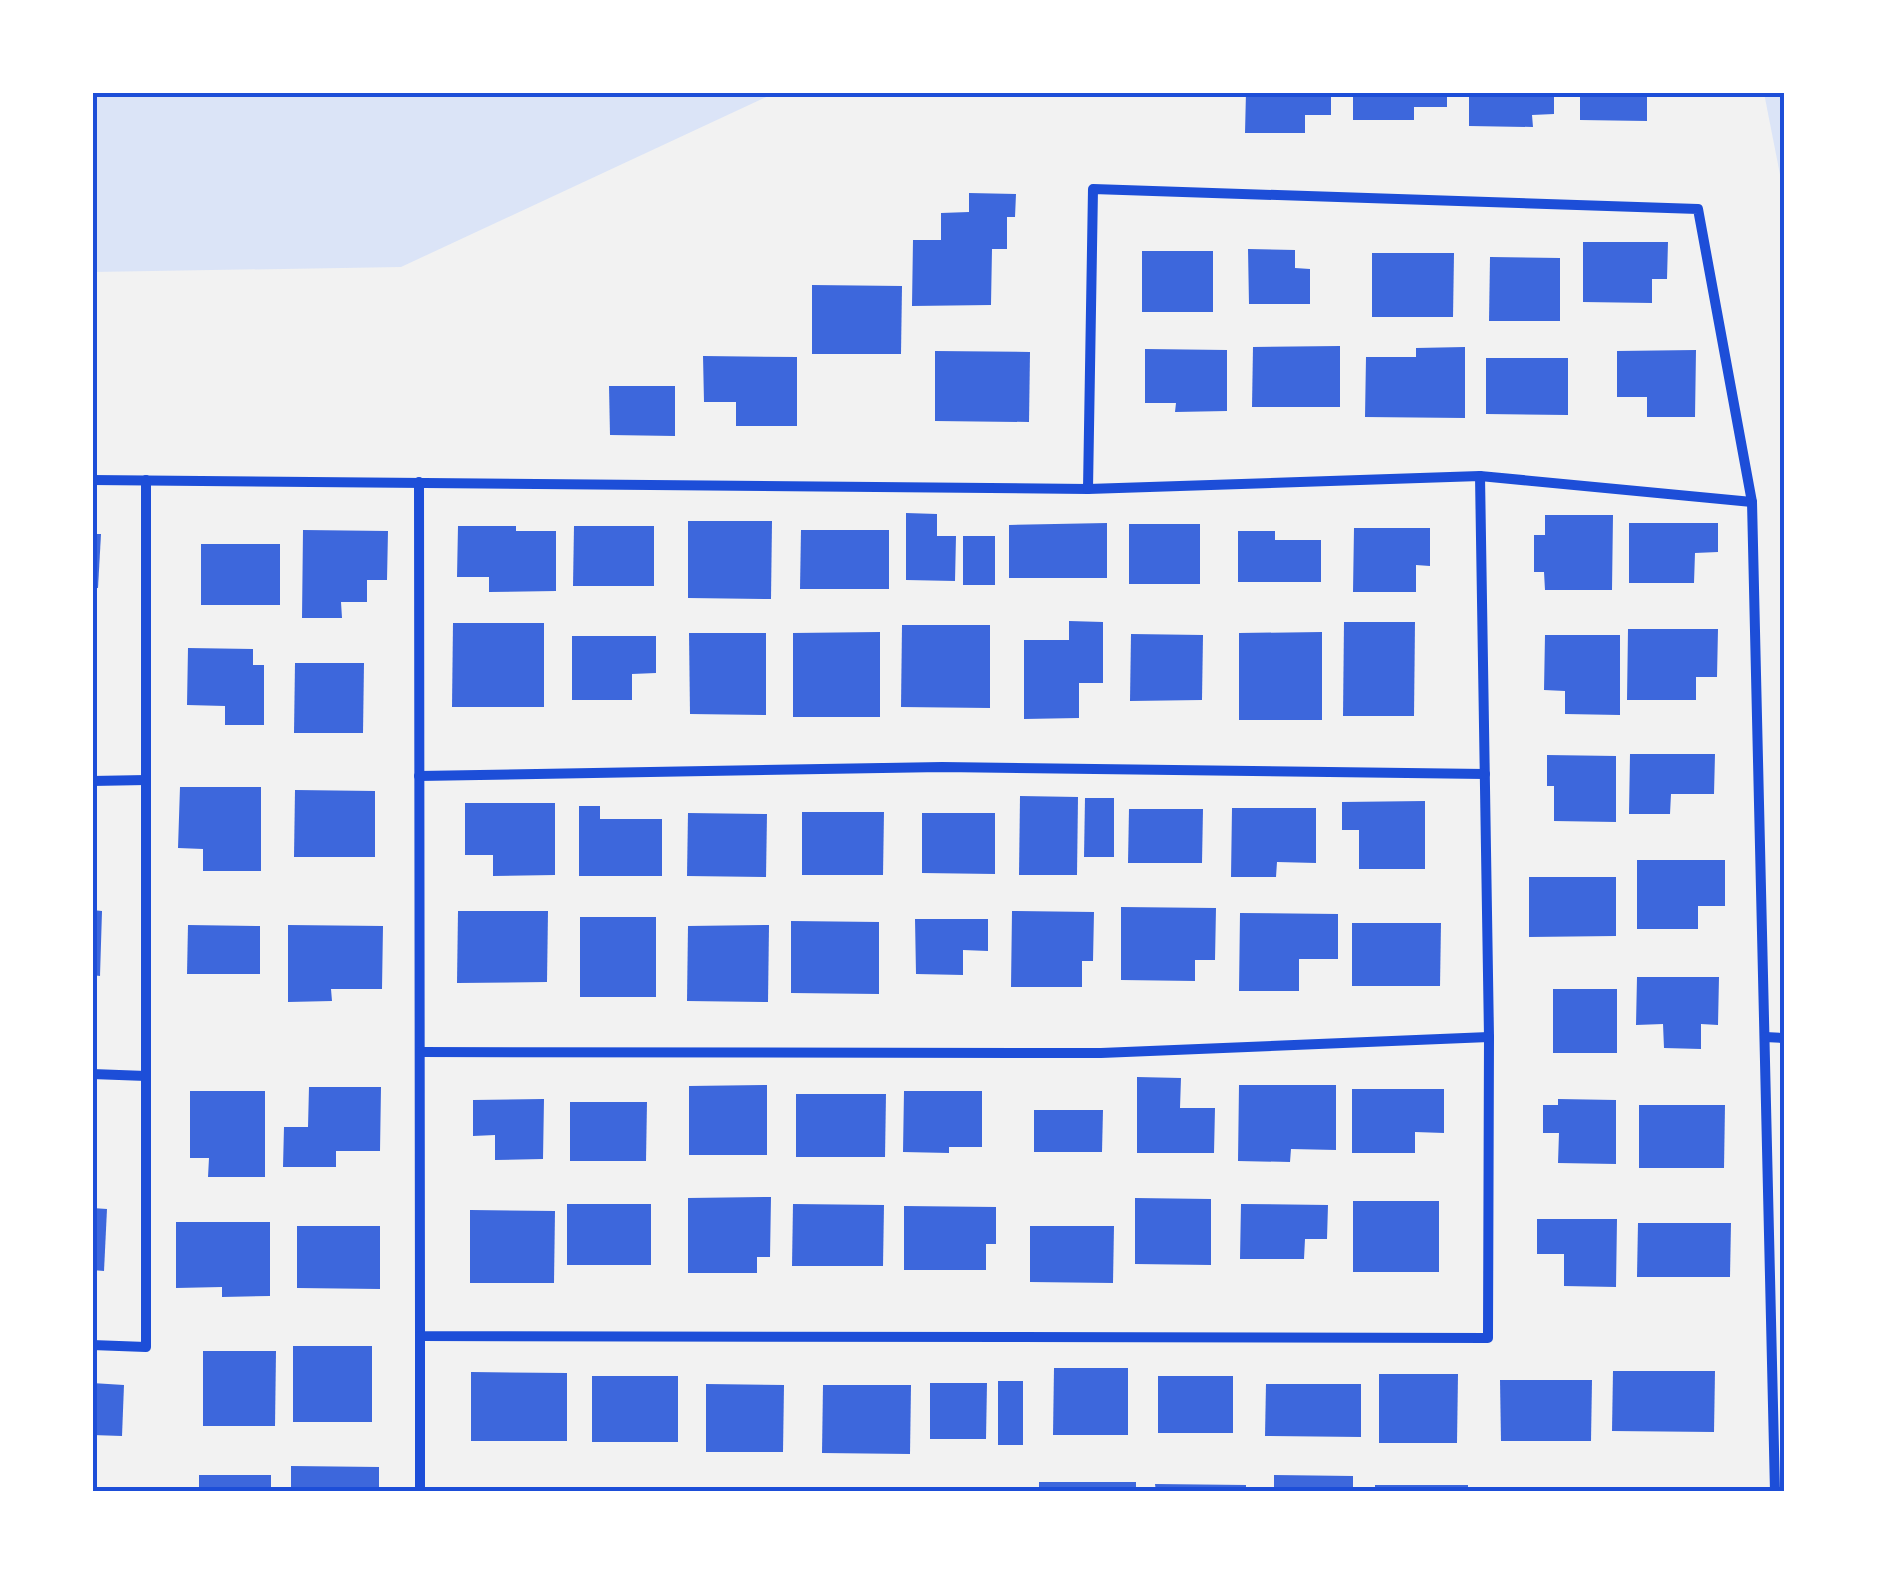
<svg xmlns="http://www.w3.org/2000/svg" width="1877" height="1584" font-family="Figtree,sans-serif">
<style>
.green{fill:#dbe4f7}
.building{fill:#3d67dc}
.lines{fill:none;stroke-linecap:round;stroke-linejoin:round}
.minor{stroke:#1d4ed8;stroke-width:10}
.neatline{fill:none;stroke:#1d4ed8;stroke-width:4}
</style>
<rect width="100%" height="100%" fill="#f2f2f2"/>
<g class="green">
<polygon points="92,93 93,92 775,93 401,267 93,272"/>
<polygon points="1764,93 1784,93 1784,195"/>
</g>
<g class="building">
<polygon points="1246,92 1331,92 1331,115 1305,115 1305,133 1245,133"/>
<polygon points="1353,92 1447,92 1447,107 1414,107 1414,120 1353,120"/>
<polygon points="1469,92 1554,92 1554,114 1532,115 1533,127 1469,126"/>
<polygon points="1580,92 1647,92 1647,121 1580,120"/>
<polygon points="969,193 1016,194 1015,217 1007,217 1007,249 992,249 991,305 912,306 913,240 941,240 941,213 969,212"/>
<polygon points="1583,242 1668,242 1667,279 1652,279 1652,303 1583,302"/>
<polygon points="1248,249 1295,250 1295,268 1310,269 1310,304 1249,304"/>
<rect x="1142" y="251" width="71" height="61"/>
<polygon points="1372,253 1454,253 1453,317 1372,317"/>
<polygon points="1490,257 1560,258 1560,321 1489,321"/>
<polygon points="812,285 902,286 901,354 812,354"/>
<polygon points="1340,346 1340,407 1252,407 1253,347"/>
<polygon points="1465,347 1465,418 1365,417 1366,357 1416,357 1416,348"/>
<polygon points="1145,349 1227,350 1227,411 1175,412 1176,403 1145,403"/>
<polygon points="1696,350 1695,417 1647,417 1647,397 1617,397 1617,351"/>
<polygon points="935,351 1030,352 1029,422 935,421"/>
<polygon points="703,356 797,357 797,426 736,426 736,402 704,402"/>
<polygon points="1486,358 1568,358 1568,415 1486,414"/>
<polygon points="609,386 675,386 675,436 610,435"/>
<polygon points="906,513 937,514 937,536 956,536 955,581 906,580"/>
<polygon points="1545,515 1613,515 1612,590 1545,590 1544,572 1534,572 1534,535 1545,535"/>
<polygon points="688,521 772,521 771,599 688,598"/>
<polygon points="1107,523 1107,578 1009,578 1009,525"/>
<polygon points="1629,523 1718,523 1718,552 1695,553 1694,583 1629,583"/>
<rect x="1129" y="524" width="71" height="60"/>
<polygon points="458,526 516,526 516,531 556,531 556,591 489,592 489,577 457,577"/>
<polygon points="574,526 654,526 654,586 573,586"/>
<polygon points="1354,528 1430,528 1430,566 1416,565 1416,592 1353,592"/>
<polygon points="303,530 388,531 387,580 367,580 367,602 341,602 342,618 302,618"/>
<polygon points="801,530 889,530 889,589 800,589"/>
<polygon points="1238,531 1275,531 1275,540 1321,540 1321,582 1238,582"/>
<polygon points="92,534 101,534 98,588 92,588"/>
<rect x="963" y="536" width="32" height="49"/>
<rect x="201" y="544" width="79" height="61"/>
<polygon points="1069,621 1103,622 1103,683 1079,683 1079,718 1024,719 1024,640 1069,640"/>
<polygon points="1344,622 1415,622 1414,716 1343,716"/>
<polygon points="453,623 544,623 544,707 452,707"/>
<polygon points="902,625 990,625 990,708 901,707"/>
<polygon points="1628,629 1718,629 1717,677 1696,677 1696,700 1627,700"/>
<polygon points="880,632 880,717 793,717 793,633"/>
<polygon points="1322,632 1322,720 1239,720 1239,633"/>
<polygon points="689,633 766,633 766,715 690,714"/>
<polygon points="1131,634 1203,635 1202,700 1130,701"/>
<polygon points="1545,635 1620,635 1620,715 1565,714 1565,691 1544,690"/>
<polygon points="572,636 656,636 656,673 632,674 632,700 572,700"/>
<polygon points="188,648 253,649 253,665 264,665 264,725 225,725 225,706 187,705"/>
<polygon points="295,663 364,663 363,733 294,733"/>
<polygon points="1630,754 1715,754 1714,794 1671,794 1670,814 1629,814"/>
<polygon points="1547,755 1616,756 1616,822 1554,821 1554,786 1547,786"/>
<polygon points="180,787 261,787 261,871 203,871 203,849 178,848"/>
<polygon points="295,790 375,791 375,857 294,857"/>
<polygon points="1020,796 1078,797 1077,875 1019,875"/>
<polygon points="1085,798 1114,798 1114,857 1084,857"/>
<polygon points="1425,801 1425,869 1359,869 1359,830 1342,830 1342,802"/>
<polygon points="465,803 555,803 555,875 493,876 493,855 465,855"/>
<polygon points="579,806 600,806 600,819 662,819 662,876 579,876"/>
<polygon points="1232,808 1316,808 1316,863 1277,862 1276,877 1231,877"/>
<polygon points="1129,809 1203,809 1202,863 1128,863"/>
<polygon points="802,812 884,812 883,875 802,875"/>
<polygon points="688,813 767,814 766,877 687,876"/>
<polygon points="922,813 995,813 995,874 922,873"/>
<polygon points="1637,860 1725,860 1725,906 1698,906 1698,929 1637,929"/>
<polygon points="1529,877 1616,877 1616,936 1529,937"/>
<polygon points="1121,907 1216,908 1215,960 1195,960 1195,981 1121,980"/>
<polygon points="92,910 102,911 100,976 92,975"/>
<polygon points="458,911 548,911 547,982 457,983"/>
<polygon points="1012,911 1094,912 1093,961 1082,961 1082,987 1011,987"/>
<polygon points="1240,913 1338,914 1338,959 1299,959 1299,991 1239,991"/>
<rect x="580" y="917" width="76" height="80"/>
<polygon points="915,919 988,919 988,951 963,950 963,975 916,974"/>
<polygon points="791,921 879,922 879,994 791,993"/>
<polygon points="1352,923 1441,923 1440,986 1352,986"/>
<polygon points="188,925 260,926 260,974 187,974"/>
<polygon points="288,925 383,926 382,989 331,989 332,1001 288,1002"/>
<polygon points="769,925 768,1002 687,1001 688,926"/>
<polygon points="1637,977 1719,977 1718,1025 1701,1024 1701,1049 1664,1048 1663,1024 1636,1025"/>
<rect x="1553" y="989" width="64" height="64"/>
<polygon points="1137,1077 1181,1078 1180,1108 1215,1108 1214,1153 1137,1153"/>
<polygon points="767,1085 767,1155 689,1155 689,1086"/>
<polygon points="1239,1085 1336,1085 1336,1150 1291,1149 1290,1162 1238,1161"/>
<polygon points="309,1087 381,1087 380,1151 336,1151 336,1167 283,1167 284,1127 308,1127"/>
<polygon points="1352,1089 1444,1089 1444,1133 1415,1132 1415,1153 1352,1153"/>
<polygon points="190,1091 265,1091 265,1177 208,1177 209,1158 190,1158"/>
<polygon points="904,1091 982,1091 982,1147 949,1147 949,1153 903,1152"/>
<polygon points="796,1094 886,1094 885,1157 796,1157"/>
<polygon points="544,1099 543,1159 495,1160 495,1135 473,1136 473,1100"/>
<polygon points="1558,1099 1616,1100 1616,1164 1558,1163 1559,1133 1543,1133 1543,1105 1558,1105"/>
<polygon points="570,1102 647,1102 646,1161 570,1161"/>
<polygon points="1639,1105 1725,1105 1724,1168 1639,1168"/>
<polygon points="1034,1110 1103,1110 1102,1152 1034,1152"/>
<polygon points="771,1197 770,1257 757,1257 757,1273 688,1273 688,1198"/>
<polygon points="1135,1198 1211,1199 1211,1265 1135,1264"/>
<rect x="1353" y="1201" width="86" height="71"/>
<rect x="567" y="1204" width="84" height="61"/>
<polygon points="793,1204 884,1205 883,1266 792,1266"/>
<polygon points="1241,1204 1328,1205 1327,1239 1305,1239 1304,1259 1240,1259"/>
<polygon points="904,1206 996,1207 996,1244 986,1244 986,1270 904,1270"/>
<polygon points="92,1208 107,1209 104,1271 92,1270"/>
<polygon points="470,1210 555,1211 554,1283 470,1283"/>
<polygon points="1537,1219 1617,1219 1616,1287 1564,1286 1564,1254 1537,1254"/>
<polygon points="176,1222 270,1222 270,1296 222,1297 222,1287 176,1288"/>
<polygon points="1638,1223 1731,1223 1730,1277 1637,1277"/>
<polygon points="297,1226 380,1226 380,1289 297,1288"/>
<polygon points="1030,1226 1114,1226 1113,1283 1030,1282"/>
<rect x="293" y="1346" width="79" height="76"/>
<polygon points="203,1351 276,1351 275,1426 203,1426"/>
<polygon points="1054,1368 1128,1368 1128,1435 1053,1435"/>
<polygon points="1613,1371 1715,1371 1714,1432 1612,1431"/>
<polygon points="471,1372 567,1373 567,1441 471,1441"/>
<polygon points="1379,1374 1458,1374 1457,1443 1379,1443"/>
<rect x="592" y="1376" width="86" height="66"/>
<rect x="1158" y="1376" width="75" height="57"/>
<polygon points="1500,1380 1592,1380 1591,1441 1501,1441"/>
<rect x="998" y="1381" width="25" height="64"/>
<polygon points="92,1383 124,1385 122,1436 92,1435"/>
<polygon points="930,1383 987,1383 986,1439 930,1439"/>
<polygon points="706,1384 784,1385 783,1452 706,1452"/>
<polygon points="1266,1384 1361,1384 1361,1437 1265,1436"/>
<polygon points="823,1385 911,1385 910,1454 822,1453"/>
<polygon points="291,1466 379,1467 379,1492 291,1492"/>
<rect x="199" y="1475" width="72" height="17"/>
<polygon points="1274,1475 1353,1476 1353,1492 1274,1492"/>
<rect x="1039" y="1482" width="97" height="10"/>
<polygon points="1155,1484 1246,1485 1246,1492 1156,1492"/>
<rect x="1375" y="1485" width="93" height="7"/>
</g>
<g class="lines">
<g class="minor">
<polyline points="1480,476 1752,502"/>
<polyline points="92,480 1088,489 1093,189 1698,209 1752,502 1775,1492"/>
<polyline points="419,482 420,1336 1488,1338 1489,1037 1480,476 1088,489"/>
<polyline points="419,776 942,767 1485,774"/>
<polyline points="92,781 146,780"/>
<polyline points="1765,1037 1784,1038"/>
<polyline points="420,1052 1101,1053 1489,1037"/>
<polyline points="92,1074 146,1076"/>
<polyline points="420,1336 420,1492"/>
<polyline points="92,1345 146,1347 146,480"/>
</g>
</g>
<rect width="1877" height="1584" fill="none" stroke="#ffffff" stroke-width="190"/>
<rect x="95" y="95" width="1687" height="1394" class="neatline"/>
</svg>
